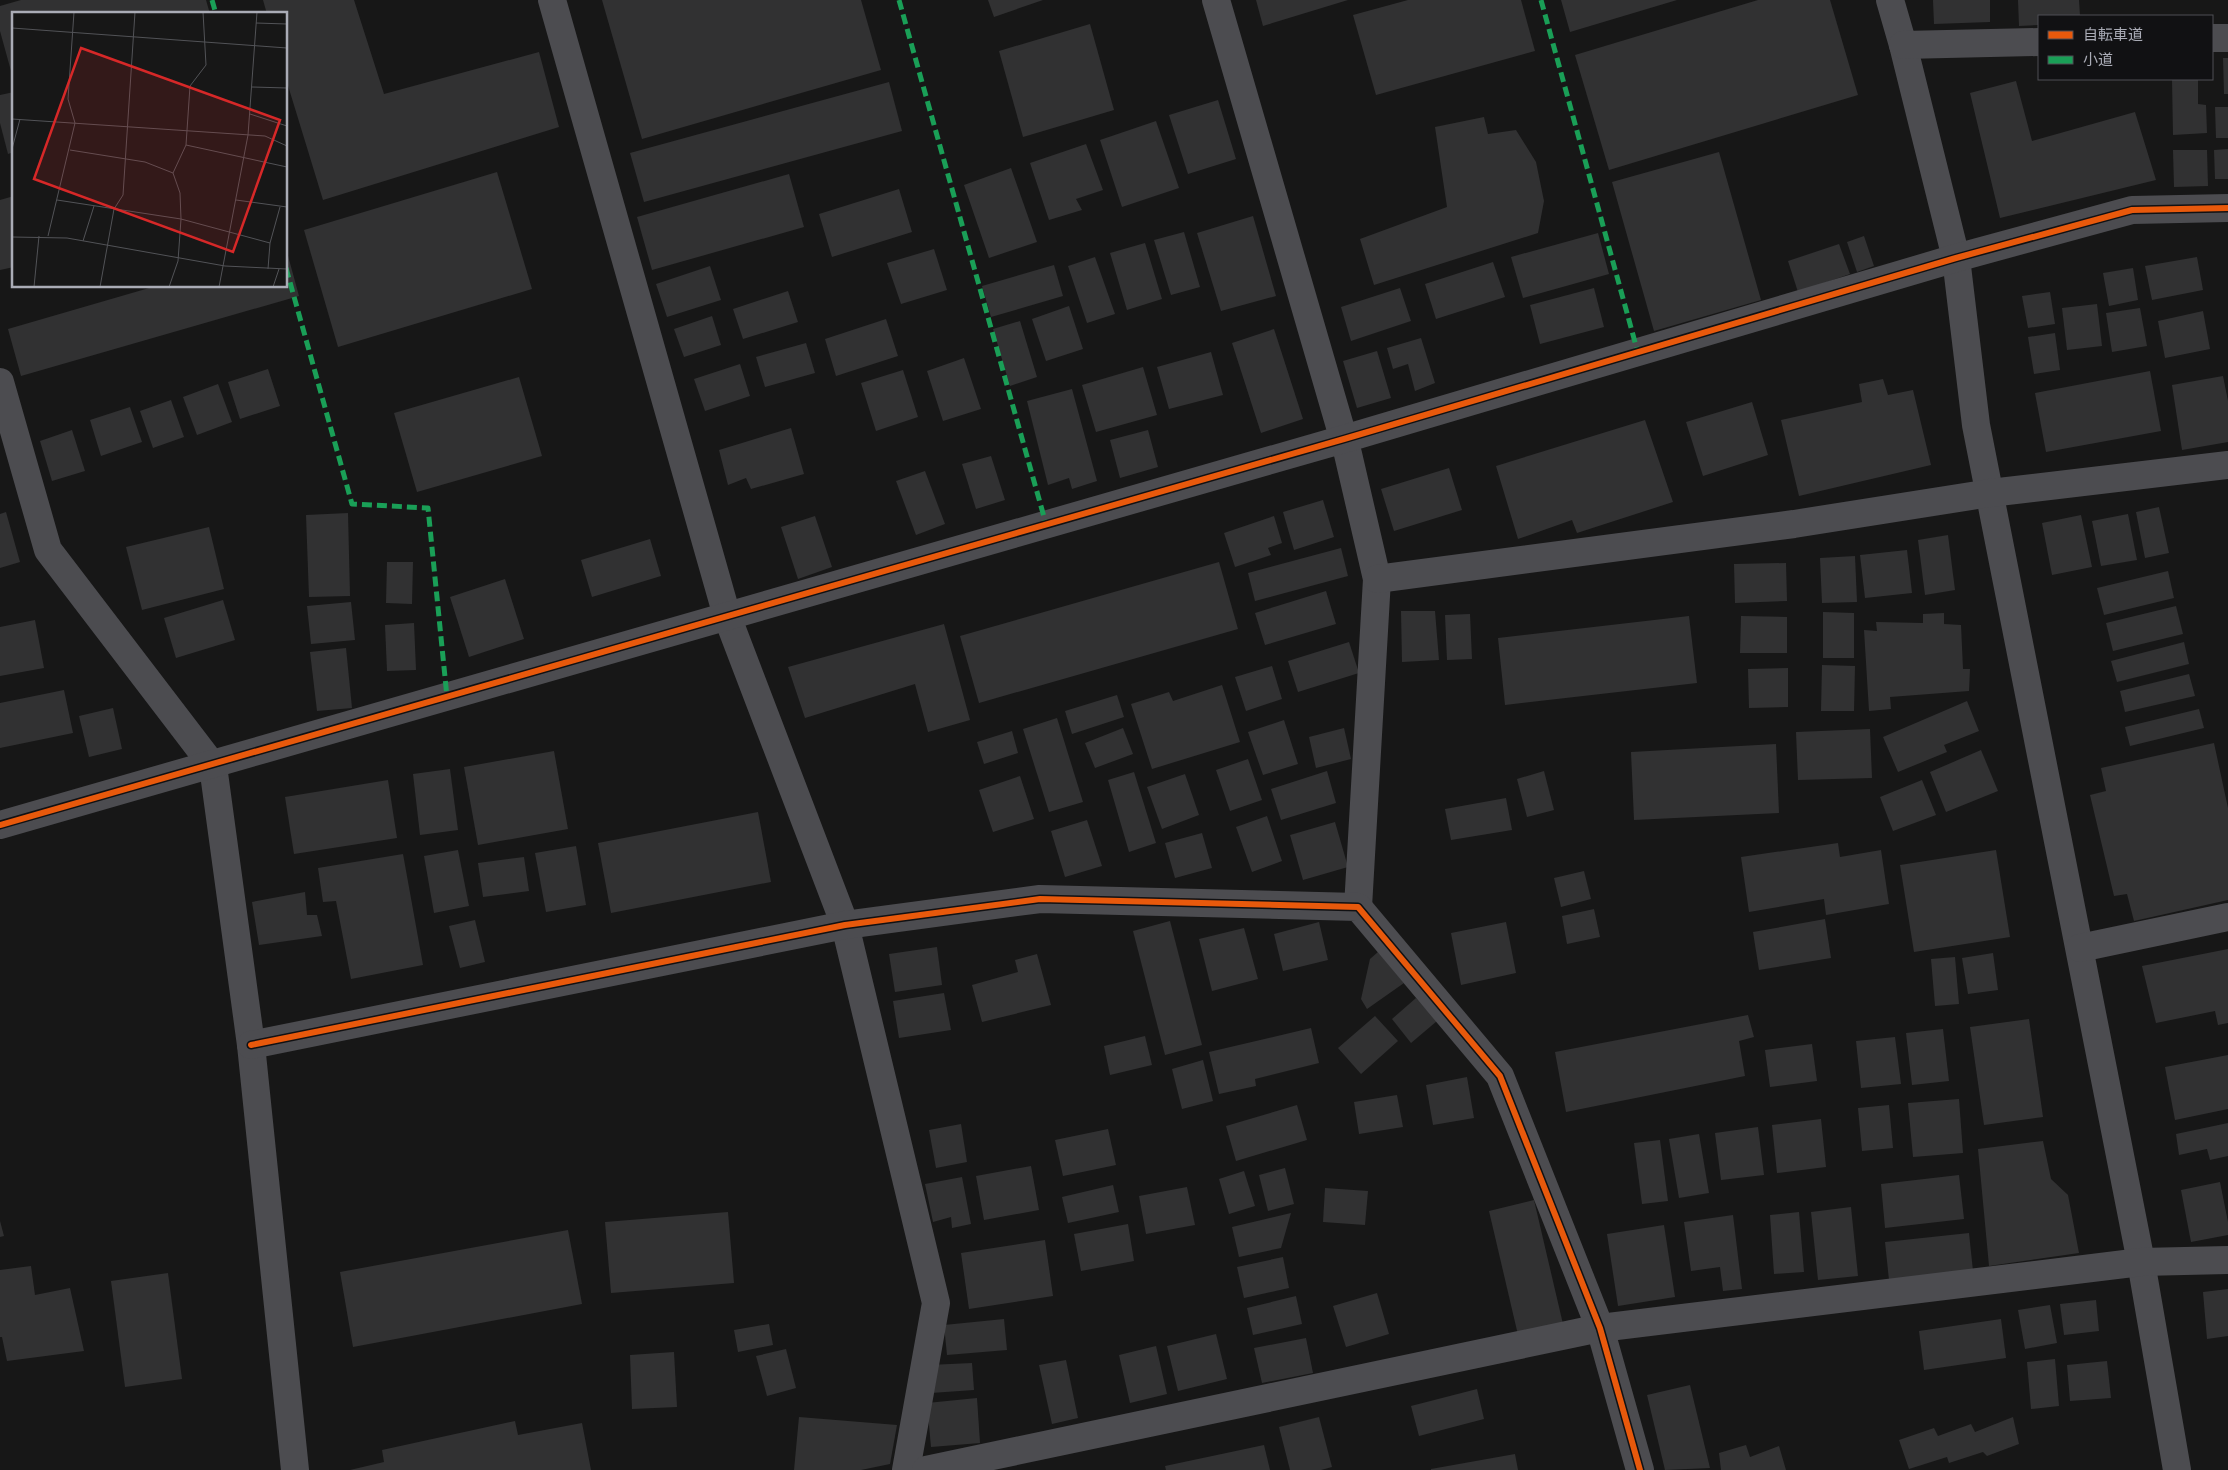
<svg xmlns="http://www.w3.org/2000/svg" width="2228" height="1470" font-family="'Noto Sans','Noto Sans JP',sans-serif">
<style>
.building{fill:#313132}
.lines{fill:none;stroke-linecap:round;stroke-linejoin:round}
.minor{stroke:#4c4c50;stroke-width:28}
.quiet{stroke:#1a9f57;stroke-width:5;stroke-dasharray:10 5;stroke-linecap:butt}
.cycleway-casing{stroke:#111113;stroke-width:9}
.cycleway{stroke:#e8590c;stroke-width:6}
.inset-road{fill:none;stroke:#525357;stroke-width:1}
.view{fill:#d62828;fill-opacity:0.15;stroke:#d62828;stroke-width:2.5}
.inset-edge{fill:none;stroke:#aaacb6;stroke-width:2.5}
</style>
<rect width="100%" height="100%" fill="#171717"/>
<g class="building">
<polygon points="21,0 206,0 210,14 14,14 14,70 11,71 0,31 0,6"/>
<polygon points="263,0 354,0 384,94 539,52 559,127 323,200 286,79 286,14 267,14"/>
<polygon points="602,0 861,0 881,70 642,139"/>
<polygon points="988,0 1043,0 994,17"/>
<polygon points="1256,0 1348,0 1263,26"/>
<polygon points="1408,0 1521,0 1535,51 1376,95 1353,15"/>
<polygon points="1561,0 1677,0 1570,32"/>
<polygon points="1758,0 1830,0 1858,95 1609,170 1575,55"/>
<polygon points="1933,0 1990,0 1990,22 1934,24"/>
<polygon points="2018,0 2079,0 2080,16 2039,16 2039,25 2019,26"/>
<polygon points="1090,24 1114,110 1023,137 999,51"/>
<polygon points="2223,58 2228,58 2228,94 2224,94"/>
<polygon points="2172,79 2198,79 2198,104 2206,105 2207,133 2173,135"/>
<polygon points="2016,81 2032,141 2135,112 2156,180 2000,218 1970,93"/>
<polygon points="889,82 902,131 644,202 630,153"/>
<polygon points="14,92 14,152 8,154 0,123 0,95"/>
<polygon points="1218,100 1236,159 1188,174 1169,115"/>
<polygon points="2215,107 2228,107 2228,138 2216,138"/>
<polygon points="1484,117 1488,134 1516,130 1536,162 1544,201 1538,233 1374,285 1360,239 1447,207 1435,127"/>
<polygon points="1156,121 1179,188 1122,207 1100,140"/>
<polygon points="1086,144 1103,190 1076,199 1082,210 1049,220 1030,163"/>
<polygon points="2228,149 2228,179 2215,179 2214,150"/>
<polygon points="2173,150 2207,150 2208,186 2174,187"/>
<polygon points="1719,152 1761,300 1654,331 1612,182"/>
<polygon points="1011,168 1037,242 989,258 964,185"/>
<polygon points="497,172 532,289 338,347 304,230"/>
<polygon points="789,174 804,227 652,270 637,217"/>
<polygon points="899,189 912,232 832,257 819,214"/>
<polygon points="14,196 14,267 0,270 0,200"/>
<polygon points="1253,216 1276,296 1221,311 1197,233"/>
<polygon points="1184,232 1200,287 1171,295 1154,240"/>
<polygon points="1598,233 1609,274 1523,298 1511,257"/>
<polygon points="1864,236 1874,266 1857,272 1847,242"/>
<polygon points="1145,243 1162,299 1127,310 1110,253"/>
<polygon points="1839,244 1850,274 1798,292 1788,261"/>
<polygon points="934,249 947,290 901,304 887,263"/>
<polygon points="287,252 299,296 21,376 8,329 156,286 286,286"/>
<polygon points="1095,257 1115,314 1087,323 1068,266"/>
<polygon points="2197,257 2203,290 2152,300 2145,266"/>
<polygon points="1493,262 1505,297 1436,319 1425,284"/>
<polygon points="1054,265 1063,296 991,317 982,286"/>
<polygon points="710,266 721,300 667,317 656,284"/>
<polygon points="2133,268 2138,300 2109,306 2103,273"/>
<polygon points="1400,288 1411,321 1351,341 1341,307"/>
<polygon points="1594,288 1604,327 1540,344 1530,305"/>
<polygon points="788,291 798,322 743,339 733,309"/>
<polygon points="2050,292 2055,324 2028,328 2022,296"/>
<polygon points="2097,304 2102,346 2067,350 2062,308"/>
<polygon points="1069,306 1083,349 1046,361 1032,319"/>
<polygon points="2140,308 2147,346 2112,352 2106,313"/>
<polygon points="2203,311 2210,349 2165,358 2158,321"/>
<polygon points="712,316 721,345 684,357 674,329"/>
<polygon points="886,319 898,356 836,376 825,339"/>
<polygon points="1020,321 1037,377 1010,386 993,329"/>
<polygon points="1274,329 1303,419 1261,433 1232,343"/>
<polygon points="2055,333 2060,370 2034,374 2028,337"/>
<polygon points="1421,338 1435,383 1415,391 1408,364 1393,369 1387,348"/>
<polygon points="806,343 815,373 765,387 756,357"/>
<polygon points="1377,351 1391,398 1357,408 1343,361"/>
<polygon points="1211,352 1223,395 1169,409 1157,367"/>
<polygon points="964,358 981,409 943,421 927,371"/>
<polygon points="740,364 750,396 705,411 694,379"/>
<polygon points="1143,367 1157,415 1096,432 1082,385"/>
<polygon points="268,369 280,406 240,419 228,382"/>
<polygon points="903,370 918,417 876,431 861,383"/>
<polygon points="2150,371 2161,431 2046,452 2035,393"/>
<polygon points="2223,376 2228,401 2228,442 2182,450 2172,385"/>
<polygon points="519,377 542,456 417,492 394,413"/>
<polygon points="1883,379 1888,395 1913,390 1931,465 1799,496 1781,420 1862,402 1859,384"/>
<polygon points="218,384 232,422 197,435 183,397"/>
<polygon points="1072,389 1097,481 1072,489 1069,478 1048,485 1027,401"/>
<polygon points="171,400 184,437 153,448 140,411"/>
<polygon points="1752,402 1768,455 1703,476 1686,422"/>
<polygon points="130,407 142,442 101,456 90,420"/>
<polygon points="1645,420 1673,502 1577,533 1572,520 1518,539 1496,466"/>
<polygon points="791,428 804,474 751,489 746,478 728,485 719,450"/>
<polygon points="72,430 85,471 52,481 40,441"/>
<polygon points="1148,430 1158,467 1120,478 1110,440"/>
<polygon points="991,456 1005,500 976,509 962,464"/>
<polygon points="1449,468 1462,510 1394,531 1381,489"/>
<polygon points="925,471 945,524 916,535 896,481"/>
<polygon points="1323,500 1334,537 1294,550 1283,512"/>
<polygon points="2159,507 2169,553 2145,558 2136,512"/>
<polygon points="6,512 20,562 0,568 0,514"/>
<polygon points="348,513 350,596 309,597 306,515"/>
<polygon points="2128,514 2137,560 2101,566 2092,521"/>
<polygon points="2081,515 2092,567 2052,575 2042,523"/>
<polygon points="815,516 832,567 798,579 781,527"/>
<polygon points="1274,516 1282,543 1268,548 1271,555 1235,567 1224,533"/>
<polygon points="209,527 224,589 142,610 126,547"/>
<polygon points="1948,535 1955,590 1925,595 1918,540"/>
<polygon points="650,539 661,576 592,597 581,560"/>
<polygon points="1341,548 1348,576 1255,601 1248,573"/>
<polygon points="1907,550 1912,593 1865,598 1860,555"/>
<polygon points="1855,556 1857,602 1822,603 1820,558"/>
<polygon points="387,562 413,562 412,604 386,603"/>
<polygon points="1219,562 1238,629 979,703 960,636"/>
<polygon points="1786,563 1787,601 1735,603 1734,564"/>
<polygon points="2168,571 2174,598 2104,615 2097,588"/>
<polygon points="505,579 524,639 469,657 450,597"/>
<polygon points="1326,591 1336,624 1265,645 1255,613"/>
<polygon points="223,600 235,640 176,658 164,618"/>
<polygon points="351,602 355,640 311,644 307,606"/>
<polygon points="2176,606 2183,634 2113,651 2106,623"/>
<polygon points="1401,611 1435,611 1439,660 1402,662"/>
<polygon points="1823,612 1854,613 1854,658 1823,658"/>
<polygon points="1944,613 1944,624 1961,625 1963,669 1970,669 1969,691 1890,697 1891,709 1869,711 1864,630 1877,631 1876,622 1923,623 1923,614"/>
<polygon points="1470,614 1472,659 1447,660 1445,615"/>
<polygon points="1689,616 1697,683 1505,705 1498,638"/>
<polygon points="1741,616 1787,617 1787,653 1740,653"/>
<polygon points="35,620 44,668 0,676 0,627"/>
<polygon points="414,623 416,670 387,671 385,625"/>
<polygon points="944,624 970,720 928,732 915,684 805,718 788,667"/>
<polygon points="1349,642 1359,673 1298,692 1288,661"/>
<polygon points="2184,642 2189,664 2117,682 2111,661"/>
<polygon points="346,648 352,708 317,711 310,652"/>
<polygon points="1822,665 1855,666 1854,711 1821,711"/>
<polygon points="1272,666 1282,699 1246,711 1235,677"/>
<polygon points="1788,668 1788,707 1749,708 1748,669"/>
<polygon points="2189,674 2195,696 2125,712 2120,691"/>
<polygon points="1222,685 1240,742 1152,769 1131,704 1169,692 1173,701"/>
<polygon points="64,690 73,733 0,748 0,703"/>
<polygon points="1117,695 1124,717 1072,734 1065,711"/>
<polygon points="1967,701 1979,731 1944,745 1947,752 1898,772 1883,737"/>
<polygon points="113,708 122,749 89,757 79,716"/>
<polygon points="2199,709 2204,728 2130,746 2125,727"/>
<polygon points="1057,718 1083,802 1049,812 1023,729"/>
<polygon points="1284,720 1298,764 1263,775 1248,732"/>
<polygon points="1123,728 1133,754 1095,768 1085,743"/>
<polygon points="1344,728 1351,759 1316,768 1309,737"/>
<polygon points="1870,729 1872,778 1798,780 1796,732"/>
<polygon points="1012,731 1018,753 984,764 977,742"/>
<polygon points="2214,743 2228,808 2228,900 2134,921 2127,894 2114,896 2090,795 2106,791 2101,768"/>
<polygon points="1776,744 1779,813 1634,820 1631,752"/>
<polygon points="1981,750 1998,791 1946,812 1930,772"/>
<polygon points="554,751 568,829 478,845 464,767"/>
<polygon points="1248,759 1262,800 1230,811 1216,770"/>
<polygon points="450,769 458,830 420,835 413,774"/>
<polygon points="1327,771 1336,803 1281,820 1271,789"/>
<polygon points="1544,771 1554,810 1527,817 1517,779"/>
<polygon points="1134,772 1156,843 1129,852 1108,780"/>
<polygon points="1185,774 1199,815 1162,829 1147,787"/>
<polygon points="1020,776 1034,819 993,832 979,790"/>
<polygon points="388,780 397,838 294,854 285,797"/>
<polygon points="1922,780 1936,815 1893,831 1880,797"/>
<polygon points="1506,798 1512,830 1451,840 1445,809"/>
<polygon points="758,812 771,882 611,913 598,843"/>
<polygon points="1267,816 1282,861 1252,872 1236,827"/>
<polygon points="1087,820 1102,866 1065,877 1051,831"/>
<polygon points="1335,822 1348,867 1303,880 1290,835"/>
<polygon points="1202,833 1212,868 1175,878 1165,843"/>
<polygon points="1838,843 1840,857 1881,850 1889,904 1826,915 1824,899 1749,912 1741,857"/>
<polygon points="576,846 586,905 546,912 535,853"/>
<polygon points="458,850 469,906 434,913 424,856"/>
<polygon points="1996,850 2010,937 1914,952 1900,865"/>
<polygon points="403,854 423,965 351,979 336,901 323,902 318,868"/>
<polygon points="524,857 529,891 483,897 478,863"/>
<polygon points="1584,871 1591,899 1561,907 1554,878"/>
<polygon points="305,892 307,915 317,915 322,936 259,945 252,902"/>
<polygon points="1594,909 1600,937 1567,944 1562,916"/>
<polygon points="1825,919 1831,958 1759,970 1753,932"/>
<polygon points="475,920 485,962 460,968 449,926"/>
<polygon points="1170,921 1202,1045 1165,1055 1133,931"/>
<polygon points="1319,922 1328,960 1283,971 1274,934"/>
<polygon points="1506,922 1516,973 1461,985 1451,933"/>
<polygon points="1244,928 1258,979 1212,991 1199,939"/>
<polygon points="937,947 942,985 895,992 889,954"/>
<polygon points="2228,949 2228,1023 2218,1025 2215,1011 2156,1023 2142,966"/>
<polygon points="1378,952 1404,983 1367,1009 1361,999 1370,959"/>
<polygon points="1993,953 1998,990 1968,994 1962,958"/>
<polygon points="1037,954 1051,1005 982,1022 972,985 1018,972 1015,960"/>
<polygon points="1955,957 1959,1004 1935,1006 1931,959"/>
<polygon points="944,993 951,1030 899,1038 893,1001"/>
<polygon points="1416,998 1437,1021 1411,1043 1392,1019"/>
<polygon points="1748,1015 1754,1037 1739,1041 1745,1076 1566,1112 1555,1052"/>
<polygon points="1375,1016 1398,1041 1361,1074 1338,1048"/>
<polygon points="2029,1019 2043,1117 1984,1125 1970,1027"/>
<polygon points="1311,1028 1319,1063 1255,1079 1256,1086 1219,1094 1209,1052"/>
<polygon points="1943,1029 1949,1081 1912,1085 1906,1033"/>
<polygon points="1145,1036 1152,1065 1110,1075 1104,1046"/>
<polygon points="1895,1037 1901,1084 1861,1088 1856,1041"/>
<polygon points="1812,1044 1817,1081 1770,1087 1765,1050"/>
<polygon points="2228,1055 2228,1109 2175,1120 2165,1067"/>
<polygon points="1203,1060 1213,1101 1182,1109 1172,1069"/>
<polygon points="1467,1077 1474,1118 1433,1125 1426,1085"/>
<polygon points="1397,1095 1403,1127 1359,1134 1354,1102"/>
<polygon points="1959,1099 1963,1153 1913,1157 1908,1103"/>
<polygon points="1297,1105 1307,1140 1236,1161 1226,1126"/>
<polygon points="1889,1105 1893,1148 1862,1151 1858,1108"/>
<polygon points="1821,1119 1826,1167 1777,1173 1772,1125"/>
<polygon points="2228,1123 2228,1156 2210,1160 2207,1149 2179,1155 2176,1134"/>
<polygon points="961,1124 967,1162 936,1168 929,1130"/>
<polygon points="1758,1127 1764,1175 1721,1180 1715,1133"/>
<polygon points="1108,1129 1116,1165 1063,1176 1055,1140"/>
<polygon points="1699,1134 1709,1193 1679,1198 1669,1139"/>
<polygon points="1660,1140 1668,1201 1642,1204 1634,1143"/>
<polygon points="2043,1141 2051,1179 2068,1195 2079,1253 1989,1266 1978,1149"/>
<polygon points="1031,1166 1039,1210 984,1220 976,1176"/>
<polygon points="1285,1168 1294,1204 1268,1211 1259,1175"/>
<polygon points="1244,1171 1255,1206 1229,1214 1219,1179"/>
<polygon points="1959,1175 1964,1219 1885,1228 1881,1184"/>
<polygon points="962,1177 971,1224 952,1228 951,1217 933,1222 925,1184"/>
<polygon points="2220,1182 2228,1222 2228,1235 2191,1242 2181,1190"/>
<polygon points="1113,1185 1119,1212 1068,1223 1062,1197"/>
<polygon points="1187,1187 1195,1225 1146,1234 1139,1196"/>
<polygon points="1325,1188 1368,1191 1365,1225 1323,1222"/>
<polygon points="1534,1200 1563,1324 1518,1335 1489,1211"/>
<polygon points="1851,1207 1858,1276 1818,1280 1811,1212"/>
<polygon points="728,1212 734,1283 611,1293 605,1222"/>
<polygon points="1799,1212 1804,1272 1774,1274 1770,1215"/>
<polygon points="1291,1213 1281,1248 1239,1257 1232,1227"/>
<polygon points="1733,1215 1742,1289 1723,1291 1720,1267 1691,1271 1684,1222"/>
<polygon points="0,1221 4,1236 0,1237"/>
<polygon points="1128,1224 1134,1261 1081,1271 1074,1234"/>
<polygon points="1664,1225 1675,1297 1618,1306 1607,1234"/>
<polygon points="568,1230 582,1304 353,1347 340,1272"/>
<polygon points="1969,1233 1973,1271 1889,1280 1885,1242"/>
<polygon points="1045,1240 1053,1296 969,1309 961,1253"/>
<polygon points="1283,1257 1289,1288 1244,1298 1237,1267"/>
<polygon points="31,1266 35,1295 70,1288 84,1351 7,1361 2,1337 0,1337 0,1270"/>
<polygon points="168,1273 182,1379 125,1387 111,1281"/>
<polygon points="2228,1289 2228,1336 2207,1339 2203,1292"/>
<polygon points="1377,1293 1389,1334 1346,1347 1333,1306"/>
<polygon points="1296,1296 1302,1324 1253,1335 1247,1308"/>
<polygon points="2096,1300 2099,1331 2064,1335 2060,1304"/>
<polygon points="2050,1305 2057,1343 2025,1349 2018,1310"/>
<polygon points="1004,1319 1007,1350 947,1355 944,1325"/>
<polygon points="2001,1319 2006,1358 1924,1370 1919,1331"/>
<polygon points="769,1324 773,1345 738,1352 734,1330"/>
<polygon points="1216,1334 1227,1379 1178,1391 1167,1346"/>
<polygon points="1306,1338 1313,1373 1262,1383 1254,1348"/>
<polygon points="1156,1346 1167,1394 1130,1403 1119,1355"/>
<polygon points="786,1349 796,1388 767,1396 756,1356"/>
<polygon points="674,1352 677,1407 632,1409 630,1355"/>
<polygon points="2055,1359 2059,1406 2031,1409 2027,1362"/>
<polygon points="1066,1360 1078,1418 1052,1424 1039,1365"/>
<polygon points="2107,1361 2111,1398 2070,1401 2067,1365"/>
<polygon points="972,1363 974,1390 931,1393 929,1365"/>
<polygon points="1690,1385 1710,1468 1665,1470 1647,1395"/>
<polygon points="1477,1389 1484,1419 1419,1436 1411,1406"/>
<polygon points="977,1398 980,1443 931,1447 927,1403"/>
<polygon points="799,1417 897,1425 890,1464 861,1470 794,1470"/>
<polygon points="1319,1417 1332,1467 1321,1470 1290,1470 1279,1427"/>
<polygon points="2013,1417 2019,1444 1987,1456 1983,1452 1949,1463 1947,1457 1909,1469 1899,1440 1934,1428 1938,1436 1971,1424 1975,1432"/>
<polygon points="515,1421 518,1435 582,1423 591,1470 350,1470 384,1462 382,1450"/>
<polygon points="1264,1445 1270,1470 1166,1470 1165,1466"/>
<polygon points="1746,1445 1750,1457 1779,1446 1786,1470 1721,1470 1719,1453"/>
<polygon points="1515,1454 1518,1470 1431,1470 1431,1469"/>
</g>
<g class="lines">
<g class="minor">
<polyline points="552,0 727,616 845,925 936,1303 906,1470"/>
<polyline points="1216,0 1348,454 1377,579 1358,907"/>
<polyline points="1890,0 1903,45 1956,258 1976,425 2141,1262 2177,1470"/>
<polyline points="2212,38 2228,38"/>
<polyline points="1903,45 2039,42"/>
<polyline points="0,382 48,550 213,766 251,1045 295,1470"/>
<polyline points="1377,579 1794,524 1990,493 2228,465"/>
<polyline points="0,825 1344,439 1956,258 2132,210 2228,208"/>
<polyline points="2080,948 2228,917"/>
<polyline points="251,1045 845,925 1040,899 1358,907 1500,1076 1600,1328 1640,1470"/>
<polyline points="926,1470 1600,1328 2141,1262 2228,1260"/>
</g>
<g class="quiet">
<polyline points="212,0 216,14"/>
<polyline points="899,0 1046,524"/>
<polyline points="1541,0 1638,353"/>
<polyline points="286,268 352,504 428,508 447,697"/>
</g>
<defs>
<g id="cycleway">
<polyline points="0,825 1344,439 1956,258 2132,210 2228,208"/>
<polyline points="251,1045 845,925 1040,899 1358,907 1500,1076 1600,1328 1640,1470"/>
</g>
</defs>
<use href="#cycleway" class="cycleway-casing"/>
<use href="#cycleway" class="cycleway"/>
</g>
<g transform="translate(12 12)">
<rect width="275" height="275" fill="#171717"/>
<path class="inset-road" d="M244 11 275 12M0 16 275 36M240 75 275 76M238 102 275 114M0 107 253 124 275 134M174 133 275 155M0 137 8 107M58 138 133 150 161 161 168 181 169 207 166 249 157 275M161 161 174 133 178 74 194 53 191 0M45 188 169 207 258 231M224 188 275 195M36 224 63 111 56 87 62 0M0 225 55 226 213 254 275 257M71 229 82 194M256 257 258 231 268 195M22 275 27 224M88 275 102 197 111 183 123 0M207 275 236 123 245 0M261 275 267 257"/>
<path class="view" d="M69 36 268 108 221 240 22 167Z"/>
<rect width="275" height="275" class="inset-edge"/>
</g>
<rect x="2038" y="15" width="175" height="65" fill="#111113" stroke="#4e4f54"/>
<rect x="2048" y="31" width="25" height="8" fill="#e8590c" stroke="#4e4f54"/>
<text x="2083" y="40" font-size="15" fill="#aaacb6">自転車道</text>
<rect x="2048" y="56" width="25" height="8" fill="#1a9f57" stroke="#4e4f54"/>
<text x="2083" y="65" font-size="15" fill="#aaacb6">小道</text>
</svg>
